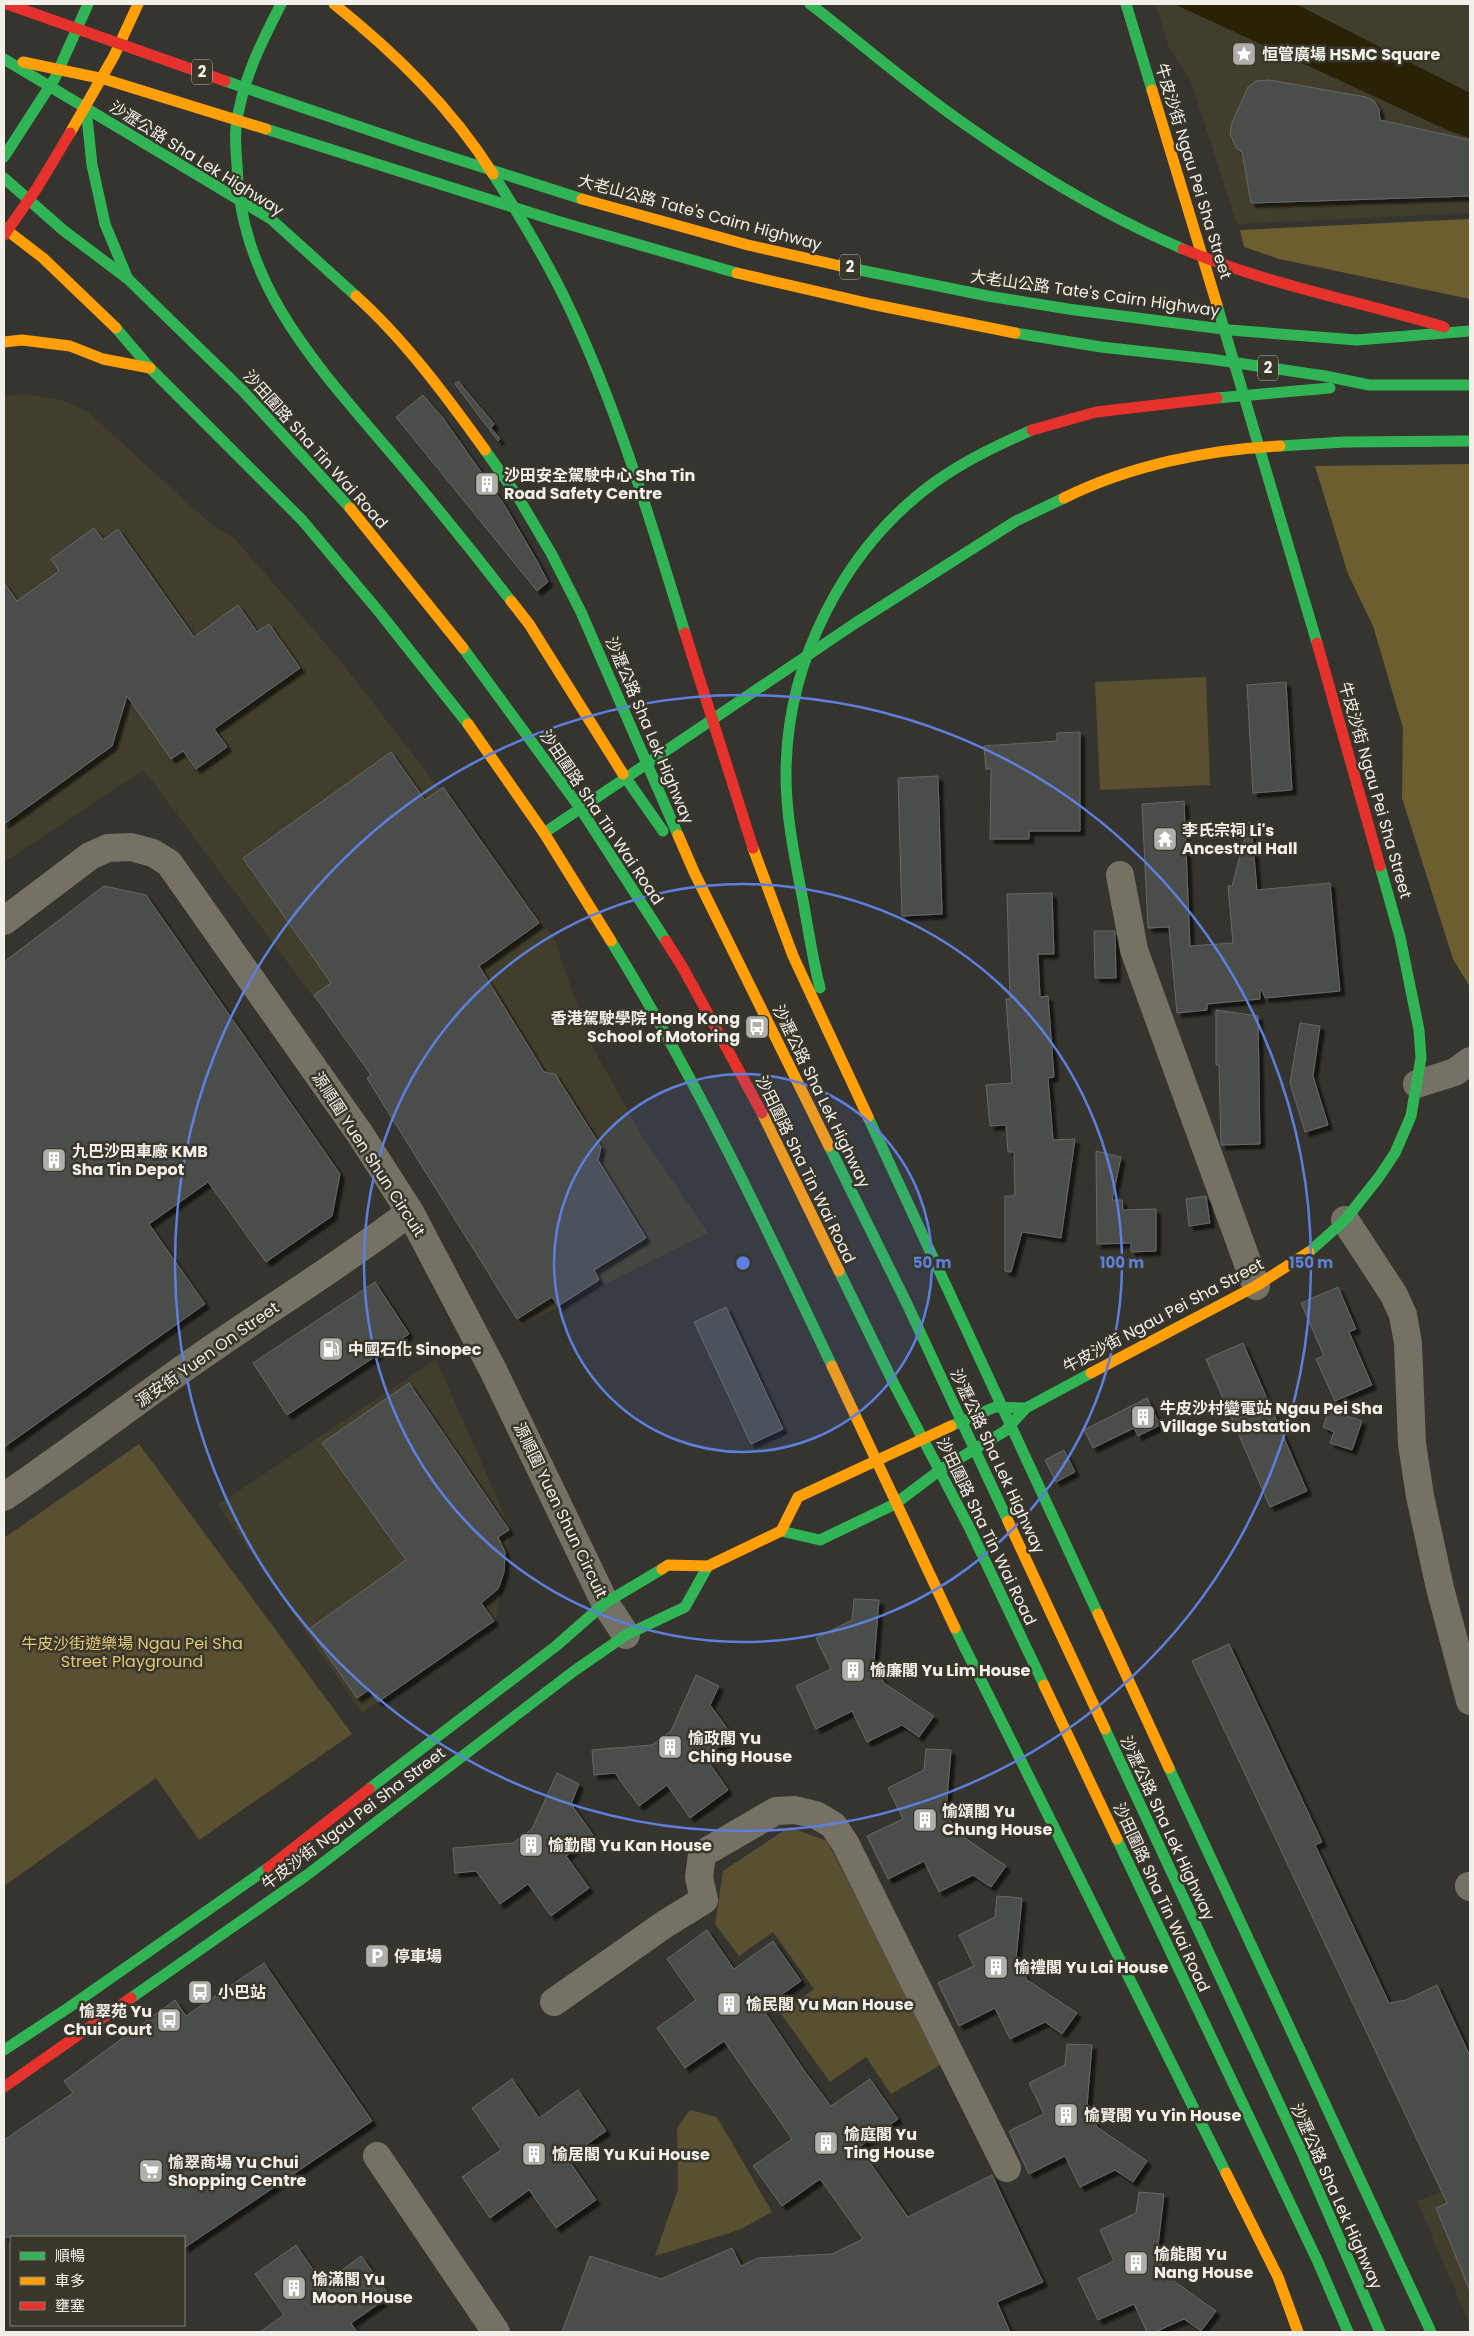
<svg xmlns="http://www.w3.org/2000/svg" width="1474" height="2336" font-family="Poppins,'Noto Sans TC',sans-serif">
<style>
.built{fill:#423e2d}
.green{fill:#595031}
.forest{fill:#6c5e2e}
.water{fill:#292207}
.building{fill:#4c4d4b;stroke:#676867;filter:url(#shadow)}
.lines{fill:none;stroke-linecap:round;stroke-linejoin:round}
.street{stroke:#757164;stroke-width:28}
.fast{stroke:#30b455;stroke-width:11}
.slow{stroke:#ff9f0a;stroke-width:11}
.jam{stroke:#e5322d;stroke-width:11}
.ring{fill:none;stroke:#5d7fdd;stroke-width:2.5}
.labels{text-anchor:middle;stroke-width:5;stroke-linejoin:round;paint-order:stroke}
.shield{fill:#39362b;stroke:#bab8b0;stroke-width:1}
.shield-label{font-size:15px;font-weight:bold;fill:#f2f0e9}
.poi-label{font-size:16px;font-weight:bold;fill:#f2f0e9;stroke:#39362b;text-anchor:start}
.street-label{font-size:16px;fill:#f2f0e9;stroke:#39362b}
.park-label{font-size:16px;fill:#e0c875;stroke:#39362b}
.centre{fill:#5d7fdd;stroke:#39362b;stroke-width:2.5}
.ring-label{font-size:15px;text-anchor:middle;font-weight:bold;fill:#5d7fdd;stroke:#39362b;stroke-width:5;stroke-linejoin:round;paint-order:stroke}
</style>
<defs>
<filter id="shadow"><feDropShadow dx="4.5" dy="4.5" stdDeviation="1" flood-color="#0009"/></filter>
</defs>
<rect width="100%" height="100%" fill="#36342e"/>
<g class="built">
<polygon points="1156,4 1470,4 1470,213 1237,224 1191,82 1168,45"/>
<polygon points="28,394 62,400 88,412 212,525 235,539 343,664 553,936 590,1042 642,1136 708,1233 520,1326 361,1061 144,770 4,862 4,396"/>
<polygon points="436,1359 511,1530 495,1622 362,1713 218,1505"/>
<polygon points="1470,2181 1470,2325 1417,2201"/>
</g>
<g class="green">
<polygon points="1206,677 1210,785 1100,790 1095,682"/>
<polygon points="139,1444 352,1734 199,1840 156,1778 4,1886 4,1538"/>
<polygon points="789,1827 827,1841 942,2064 891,2094 866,2057 830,2082 781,2014 814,1989 773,1932 739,1956 715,1924 723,1871"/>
<polygon points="690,2110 717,2117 772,2212 739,2230 655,2256 678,2189 677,2128"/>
</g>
<g class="forest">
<polygon points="1470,219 1470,299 1279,259 1244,247 1240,230"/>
<polygon points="1470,464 1470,987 1453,959 1402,798 1403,728 1373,626 1348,574 1315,466"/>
</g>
<polygon class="water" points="1174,4 1296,4 1470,93 1470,138 1447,130"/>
<g class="building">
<polygon points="1269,80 1366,97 1374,101 1379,109 1380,120 1470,140 1470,196 1251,203 1242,152 1237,149 1230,134 1232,123 1248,87 1256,81"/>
<polygon points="458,381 494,424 491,428 500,439 498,441 455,384"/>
<polygon points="423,395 443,418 505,506 537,561 548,582 537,591 396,417"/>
<polygon points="94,528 103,540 118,529 194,637 238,605 257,632 269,624 300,668 214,729 227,747 196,769 183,751 171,759 127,696 112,746 4,824 4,583 17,601 59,571 51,559"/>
<polygon points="1286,682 1292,790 1253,793 1247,685"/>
<polygon points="1080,732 1080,831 1029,831 1029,839 990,839 991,769 986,769 984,746 1057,741 1057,733"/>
<polygon points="391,752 425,800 443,787 539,923 479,966 544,1072 555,1074 601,1147 598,1160 646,1238 594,1270 599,1280 558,1306 552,1297 517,1319 367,1078 371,1075 314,995 331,983 243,858"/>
<polygon points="938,776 942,914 902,916 898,778"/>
<polygon points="1184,801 1190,946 1233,943 1228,886 1232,886 1249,822 1251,823 1257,890 1330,883 1340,991 1265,998 1262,990 1260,990 1260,999 1207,1004 1207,1010 1177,1013 1169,927 1148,928 1142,804"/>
<polygon points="104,886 146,895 340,1174 332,1216 266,1262 208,1182 149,1224 205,1304 4,1447 4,962"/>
<polygon points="1052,893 1054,954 1038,954 1040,997 1048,996 1054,1077 1048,1078 1053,1140 1075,1139 1061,1238 1022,1232 1011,1272 1005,1271 1005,1196 1015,1196 1014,1152 1008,1152 1006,1125 990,1126 986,1085 1012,1083 1006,999 1010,999 1007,894"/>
<polygon points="1094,931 1115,931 1116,978 1095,978"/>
<polygon points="1216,1010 1258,1016 1260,1144 1221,1145 1221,1143 1219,1065 1216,1065"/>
<polygon points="1300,1023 1320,1026 1313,1076 1328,1125 1305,1132 1290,1083"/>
<polygon points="1096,1151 1121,1157 1112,1200 1122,1200 1123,1210 1156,1209 1156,1251 1131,1252 1131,1243 1097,1244"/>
<polygon points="1206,1196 1210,1223 1189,1226 1186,1199"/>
<polygon points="375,1282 409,1334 287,1415 253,1363"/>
<polygon points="1338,1287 1356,1329 1349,1332 1372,1385 1335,1401 1316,1359 1324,1356 1301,1303"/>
<polygon points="726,1307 783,1429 751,1444 694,1322"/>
<polygon points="1243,1343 1307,1491 1270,1507 1206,1359"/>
<polygon points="409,1383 509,1530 498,1537 505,1552 504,1572 498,1589 481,1603 494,1621 378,1702 369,1690 357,1698 309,1629 406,1560 322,1443"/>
<polygon points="1147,1398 1160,1425 1138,1436 1134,1428 1093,1448 1084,1430"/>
<polygon points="1329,1410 1362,1421 1352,1450 1330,1443 1334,1432 1323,1427"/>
<polygon points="1064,1450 1075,1472 1056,1482 1045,1460"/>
<polygon points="854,1599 879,1600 874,1661 884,1683 934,1716 919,1737 902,1725 867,1742 852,1711 816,1729 796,1686 831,1669 816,1638 852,1620"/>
<polygon points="1229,1644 1322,1842 1315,1845 1389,2003 1406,2000 1437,1985 1470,2056 1470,2291 1436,2208 1447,2203 1192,1661"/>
<polygon points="696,1675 719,1686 710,1705 733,1737 705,1757 728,1790 690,1818 667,1785 639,1806 615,1773 594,1775 592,1750 652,1745 671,1731"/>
<polygon points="926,1749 951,1750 946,1811 956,1832 1006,1866 991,1887 973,1875 939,1892 924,1861 888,1879 867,1836 903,1819 888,1788 924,1770"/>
<polygon points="557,1773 579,1784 571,1804 593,1835 566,1856 589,1888 551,1916 528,1884 500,1904 476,1871 455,1873 453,1848 513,1843 532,1829"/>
<polygon points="997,1896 1022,1898 1016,1958 1027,1980 1077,2013 1062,2034 1045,2022 1010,2039 995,2008 959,2026 938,1983 974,1966 959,1935 995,1917"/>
<polygon points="707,1930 734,1969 773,1941 801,1981 762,2008 803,2069 831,2106 870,2079 898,2119 859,2147 908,2217 992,2175 1043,2282 997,2302 1010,2332 562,2332 590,2256 661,2279 732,2248 741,2266 758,2258 832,2254 863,2239 820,2179 782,2206 753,2166 792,2139 724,2041 685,2068 657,2028 696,2000 667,1959"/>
<polygon points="264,1963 372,2121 184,2248 184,2237 4,2237 4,2140 73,2093 64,2081 175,2000 186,2016"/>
<polygon points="1067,2044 1092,2045 1087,2106 1097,2127 1147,2161 1133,2182 1115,2170 1080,2187 1065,2156 1029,2174 1009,2131 1044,2114 1029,2083 1065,2065"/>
<polygon points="512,2079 539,2118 578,2090 606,2131 567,2158 596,2200 556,2228 529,2190 490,2218 462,2177 501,2150 472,2108"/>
<polygon points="1139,2192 1164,2194 1157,2254 1167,2276 1216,2311 1201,2331 1184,2319 1155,2332 1147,2332 1134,2304 1098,2320 1078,2278 1114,2261 1100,2230 1136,2213"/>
<polygon points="296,2245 323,2284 361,2256 390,2296 351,2323 357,2332 260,2332 284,2315 255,2274"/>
</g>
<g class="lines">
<g class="street">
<polyline points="1120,875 1134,950 1256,1286"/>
<polyline points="4,921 90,856 108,848 131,847 153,853 169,863 360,1134 410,1212 493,1370 605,1603 626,1635"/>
<polyline points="1417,1084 1455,1072 1470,1061"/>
<polyline points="1345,1220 1394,1295 1403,1315 1408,1343 1412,1444 1420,1496 1440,1588 1470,1701"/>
<path d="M4 1497C73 1450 139 1399 207 1352 275 1305 345 1262 410 1212"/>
<polyline points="1469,1886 1470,1887"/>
<polyline points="554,2002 665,1924 704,1900 699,1877 702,1854 776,1811 795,1810 816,1815 833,1825 845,1843 1007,2168"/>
<polyline points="377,2156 496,2332"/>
</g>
<g class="fast">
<path d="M281 4C260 45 242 81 236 127 235 139 236 153 237 165 239 288 323 372 397 460 436 506 474 553 511 601"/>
<path d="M810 4C862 44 912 88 966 125 1034 173 1106 216 1183 249"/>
<polyline points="1126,4 1152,90"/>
<polyline points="4,59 271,219 356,296"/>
<polyline points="225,81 419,147 582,199"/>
<polyline points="86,108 92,165 105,224 127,277"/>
<polyline points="266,129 557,221 737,273"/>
<polyline points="4,157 55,78 88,4"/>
<path d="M493 174C520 216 546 259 568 305 618 410 651 522 685 633"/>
<polyline points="4,178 63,230 128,279 243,391 350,508"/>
<polyline points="845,267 988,296 1068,309 1230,330 1357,340 1470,331"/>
<polyline points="1217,305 1317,643"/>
<polyline points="116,328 150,368 302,520 380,613 468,724"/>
<polyline points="1015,333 1101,347 1210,359 1325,376 1369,385 1470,385"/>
<polyline points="1217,398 1330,388"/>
<polyline points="1280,446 1345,442 1470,441"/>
<polyline points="485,450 518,497 551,553 581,612 678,835"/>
<polyline points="463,648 580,808 666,941"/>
<polyline points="623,774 663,831"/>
<polyline points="544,833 854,624 1016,521 1064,498"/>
<path d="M611 941C695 1077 764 1222 832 1366"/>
<path d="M820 988C813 961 809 934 804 906 796 863 786 820 786 775 786 662 844 548 935 482 966 460 998 445 1032 430"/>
<polyline points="868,1117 1098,1614"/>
<polyline points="829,1146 907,1304 1008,1521"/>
<polyline points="1309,1252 1345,1220 1379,1177 1395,1153 1411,1116 1421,1058 1419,1030 1400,937 1380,866"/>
<polyline points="839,1271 893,1382 968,1525 1044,1685"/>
<polyline points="951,1426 995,1407 1025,1408"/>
<polyline points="781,1531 820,1540 895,1504 940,1470 1005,1431 1026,1408 1091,1373"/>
<polyline points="955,1628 1226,2173"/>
<polyline points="1105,1729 1303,2155 1380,2332"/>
<polyline points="1169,1768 1431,2332"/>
<polyline points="369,1789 556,1646 605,1603 662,1569"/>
<polyline points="1117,1839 1318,2262 1348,2332"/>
<polyline points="131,1998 307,1875 574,1671 626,1635 685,1607 708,1566"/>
<polyline points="4,2050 68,2008 268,1868"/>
</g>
<g class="slow">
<path d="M334 4C395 53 451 107 493 174"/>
<polyline points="23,62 104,79 266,129"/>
<polyline points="1152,90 1217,305"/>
<polyline points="70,133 114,56 138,4"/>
<polyline points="582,199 748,245 845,267"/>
<polyline points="4,228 43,258 116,328"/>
<polyline points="737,273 871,304 1015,333"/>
<path d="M356 296C404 339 447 397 485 450"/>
<polyline points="4,342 22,340 70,346 103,359 150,368"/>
<path d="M1064 498C1128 466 1209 449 1280 446"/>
<polyline points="350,508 463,648"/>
<polyline points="511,601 529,624 623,774"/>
<polyline points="468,724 544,833 611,941"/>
<polyline points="678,835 694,872 829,1146"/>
<polyline points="753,848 793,956 868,1117"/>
<polyline points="762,1113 839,1271"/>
<polyline points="832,1366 955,1628"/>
<polyline points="1091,1373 1256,1286 1309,1252"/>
<polyline points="1008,1521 1105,1729"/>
<polyline points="662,1569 668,1565 708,1566 781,1531 798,1497 951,1426"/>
<polyline points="1098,1614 1169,1768"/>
<polyline points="1044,1685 1117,1839"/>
<polyline points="1226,2173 1278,2277 1298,2332"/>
</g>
<g class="jam">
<polyline points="7,4 225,81"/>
<polyline points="4,235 37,188 70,133"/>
<path d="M1183 249C1266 284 1358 301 1444 327"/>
<polyline points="1032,430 1096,412 1217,398"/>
<polyline points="685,633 753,848"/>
<polyline points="1317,643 1380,866"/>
<polyline points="666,941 683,968 762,1113"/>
<polyline points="268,1868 369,1789"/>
<polyline points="4,2087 131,1998"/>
</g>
</g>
<circle cx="743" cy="1263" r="189" fill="#5d7fdd" fill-opacity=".12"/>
<g class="ring">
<circle cx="743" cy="1263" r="189"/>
<circle cx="743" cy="1263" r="379"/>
<circle cx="743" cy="1263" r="568"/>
</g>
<defs>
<symbol id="sight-square" viewBox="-11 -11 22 22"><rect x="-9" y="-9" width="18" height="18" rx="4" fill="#b0aea8" stroke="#39362b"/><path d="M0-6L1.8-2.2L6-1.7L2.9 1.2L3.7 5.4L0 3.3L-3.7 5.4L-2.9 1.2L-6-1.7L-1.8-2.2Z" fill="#fff"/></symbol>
<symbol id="building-square" viewBox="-11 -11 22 22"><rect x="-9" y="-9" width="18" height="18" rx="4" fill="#b0aea8" stroke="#39362b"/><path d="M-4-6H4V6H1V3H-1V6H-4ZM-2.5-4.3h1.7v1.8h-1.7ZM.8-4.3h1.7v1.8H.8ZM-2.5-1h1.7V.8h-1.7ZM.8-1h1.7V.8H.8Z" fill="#fff"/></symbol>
<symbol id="temple-square" viewBox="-11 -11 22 22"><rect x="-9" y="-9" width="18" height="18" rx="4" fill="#b0aea8" stroke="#39362b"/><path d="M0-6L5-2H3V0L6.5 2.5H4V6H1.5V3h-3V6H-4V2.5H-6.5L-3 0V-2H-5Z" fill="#fff"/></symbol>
<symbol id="bus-square" viewBox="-11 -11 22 22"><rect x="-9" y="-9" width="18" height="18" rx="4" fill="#b0aea8" stroke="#39362b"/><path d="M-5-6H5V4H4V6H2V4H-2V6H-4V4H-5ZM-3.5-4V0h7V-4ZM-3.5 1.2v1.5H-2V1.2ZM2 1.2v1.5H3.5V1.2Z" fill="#fff"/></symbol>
<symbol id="fuel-square" viewBox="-11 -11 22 22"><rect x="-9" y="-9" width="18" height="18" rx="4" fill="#b0aea8" stroke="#39362b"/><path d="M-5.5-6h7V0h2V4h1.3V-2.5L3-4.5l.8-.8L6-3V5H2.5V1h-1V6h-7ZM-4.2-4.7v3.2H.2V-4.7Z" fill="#fff"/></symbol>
<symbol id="parking-square" viewBox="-11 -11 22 22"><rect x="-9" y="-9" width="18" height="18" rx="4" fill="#b0aea8" stroke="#39362b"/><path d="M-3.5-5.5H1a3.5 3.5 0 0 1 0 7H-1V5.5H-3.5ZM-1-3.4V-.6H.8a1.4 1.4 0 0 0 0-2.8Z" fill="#fff"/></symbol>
<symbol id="supermarket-square" viewBox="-11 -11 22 22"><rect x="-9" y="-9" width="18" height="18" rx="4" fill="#b0aea8" stroke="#39362b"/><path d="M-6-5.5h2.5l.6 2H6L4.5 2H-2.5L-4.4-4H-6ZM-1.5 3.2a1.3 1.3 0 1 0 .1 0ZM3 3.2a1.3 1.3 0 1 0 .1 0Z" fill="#fff"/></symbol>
</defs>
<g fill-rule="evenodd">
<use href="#sight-square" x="1230" y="40" width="28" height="28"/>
<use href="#building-square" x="473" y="470" width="28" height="28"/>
<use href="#temple-square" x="1151" y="825" width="28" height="28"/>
<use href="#bus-square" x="743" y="1013" width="28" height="28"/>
<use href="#building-square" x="40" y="1146" width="28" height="28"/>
<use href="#fuel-square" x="317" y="1335" width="28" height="28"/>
<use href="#building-square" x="1129" y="1403" width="28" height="28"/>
<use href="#building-square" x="839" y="1656" width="28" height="28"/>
<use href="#building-square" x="656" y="1733" width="28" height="28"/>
<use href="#building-square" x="911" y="1806" width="28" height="28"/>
<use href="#building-square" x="517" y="1831" width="28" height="28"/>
<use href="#parking-square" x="363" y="1942" width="28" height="28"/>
<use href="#building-square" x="982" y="1953" width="28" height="28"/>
<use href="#bus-square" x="186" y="1978" width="28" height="28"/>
<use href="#building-square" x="715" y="1990" width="28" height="28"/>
<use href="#bus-square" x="155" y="2006" width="28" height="28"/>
<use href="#building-square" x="1052" y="2101" width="28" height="28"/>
<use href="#building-square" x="812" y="2129" width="28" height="28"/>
<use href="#building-square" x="520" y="2140" width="28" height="28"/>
<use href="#supermarket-square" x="137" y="2157" width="28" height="28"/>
<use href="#building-square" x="1122" y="2249" width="28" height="28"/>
<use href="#building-square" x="280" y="2274" width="28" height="28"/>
</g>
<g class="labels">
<g class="shield">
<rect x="192" y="59.5" width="20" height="25" rx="4"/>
<rect x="840" y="254.5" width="20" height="25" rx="4"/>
<rect x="1258" y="355.5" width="20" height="25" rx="4"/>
</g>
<g class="shield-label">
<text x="202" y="77">2</text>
<text x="850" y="272">2</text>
<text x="1268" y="373">2</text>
</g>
<g class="poi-label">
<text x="1262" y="60">恒管廣場 HSMC Square</text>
<text x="504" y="481">沙田安全駕駛中心 Sha Tin<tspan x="504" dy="18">Road Safety Centre</tspan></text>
<text x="1182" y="836">李氏宗祠 Li's<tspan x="1182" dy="18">Ancestral Hall</tspan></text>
<text x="740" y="1024" text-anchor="end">香港駕駛學院 Hong Kong<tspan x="740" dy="18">School of Motoring</tspan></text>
<text x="72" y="1157">九巴沙田車廠 KMB<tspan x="72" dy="18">Sha Tin Depot</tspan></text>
<text x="348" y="1355">中國石化 Sinopec</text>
<text x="1160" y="1414">牛皮沙村變電站 Ngau Pei Sha<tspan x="1160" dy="18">Village Substation</tspan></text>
<text x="870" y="1676">愉廉閣 Yu Lim House</text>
<text x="688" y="1744">愉政閣 Yu<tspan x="688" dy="18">Ching House</tspan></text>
<text x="942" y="1817">愉頌閣 Yu<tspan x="942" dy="18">Chung House</tspan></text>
<text x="548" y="1851">愉勤閣 Yu Kan House</text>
<text x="394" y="1962">停車場</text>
<text x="1014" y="1973">愉禮閣 Yu Lai House</text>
<text x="218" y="1998">小巴站</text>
<text x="746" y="2010">愉民閣 Yu Man House</text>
<text x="152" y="2017" text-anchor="end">愉翠苑 Yu<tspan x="152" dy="18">Chui Court</tspan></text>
<text x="1084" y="2121">愉賢閣 Yu Yin House</text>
<text x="844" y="2140">愉庭閣 Yu<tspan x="844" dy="18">Ting House</tspan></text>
<text x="552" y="2160">愉居閣 Yu Kui House</text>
<text x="168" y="2168">愉翠商場 Yu Chui<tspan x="168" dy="18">Shopping Centre</tspan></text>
<text x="1154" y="2260">愉能閣 Yu<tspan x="1154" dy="18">Nang House</tspan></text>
<text x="312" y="2285">愉滿閣 Yu<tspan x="312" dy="18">Moon House</tspan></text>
</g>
<g class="street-label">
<text transform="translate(197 158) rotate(32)" y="6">沙瀝公路 Sha Lek Highway</text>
<text transform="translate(1194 171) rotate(73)" y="6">牛皮沙街 Ngau Pei Sha Street</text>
<text transform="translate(700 212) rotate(15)" y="6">大老山公路 Tate's Cairn Highway</text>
<text transform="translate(1095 293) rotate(8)" y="6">大老山公路 Tate's Cairn Highway</text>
<text transform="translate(316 449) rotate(48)" y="6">沙田圍路 Sha Tin Wai Road</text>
<text transform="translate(650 730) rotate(67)" y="6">沙瀝公路 Sha Lek Highway</text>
<text transform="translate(1376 790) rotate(74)" y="6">牛皮沙街 Ngau Pei Sha Street</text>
<text transform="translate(602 817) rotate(56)" y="6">沙田圍路 Sha Tin Wai Road</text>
<text transform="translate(822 1096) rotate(64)" y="6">沙瀝公路 Sha Lek Highway</text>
<text transform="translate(369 1154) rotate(57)" y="6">源順圍 Yuen Shun Circuit</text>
<text transform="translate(806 1169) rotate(64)" y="6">沙田圍路 Sha Tin Wai Road</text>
<text transform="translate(1163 1315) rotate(-28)" y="6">牛皮沙街 Ngau Pei Sha Street</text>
<text transform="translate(207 1354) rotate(-35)" y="6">源安街 Yuen On Street</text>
<text transform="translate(998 1461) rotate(65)" y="6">沙瀝公路 Sha Lek Highway</text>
<text transform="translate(561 1510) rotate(64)" y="6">源順圍 Yuen Shun Circuit</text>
<text transform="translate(987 1531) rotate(64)" y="6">沙田圍路 Sha Tin Wai Road</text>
<text transform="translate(353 1818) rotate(-37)" y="6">牛皮沙街 Ngau Pei Sha Street</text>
<text transform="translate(1168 1828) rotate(65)" y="6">沙瀝公路 Sha Lek Highway</text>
<text transform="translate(1162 1897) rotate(65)" y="6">沙田圍路 Sha Tin Wai Road</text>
<text transform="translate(1337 2196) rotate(66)" y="6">沙瀝公路 Sha Lek Highway</text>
</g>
<g class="park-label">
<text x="132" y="1649">牛皮沙街遊樂場 Ngau Pei Sha<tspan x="132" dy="18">Street Playground</tspan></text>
</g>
</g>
<circle cx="743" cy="1263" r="8" class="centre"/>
<g class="ring-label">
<text x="932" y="1268">50 m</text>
<text x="1122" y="1268">100 m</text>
<text x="1311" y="1268">150 m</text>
</g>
<rect width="1474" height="2336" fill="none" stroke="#f2f0e9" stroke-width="10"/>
<rect x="10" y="2236" width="175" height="90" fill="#39362b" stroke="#838077"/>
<rect x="20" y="2252" width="25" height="8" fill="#30b455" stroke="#838077"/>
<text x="55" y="2261" font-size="15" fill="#f2f0e9">順暢</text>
<rect x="20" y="2277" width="25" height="8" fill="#ff9f0a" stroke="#838077"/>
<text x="55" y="2286" font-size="15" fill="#f2f0e9">車多</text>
<rect x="20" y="2302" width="25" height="8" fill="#e5322d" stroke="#838077"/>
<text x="55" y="2311" font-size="15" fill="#f2f0e9">壅塞</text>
</svg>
